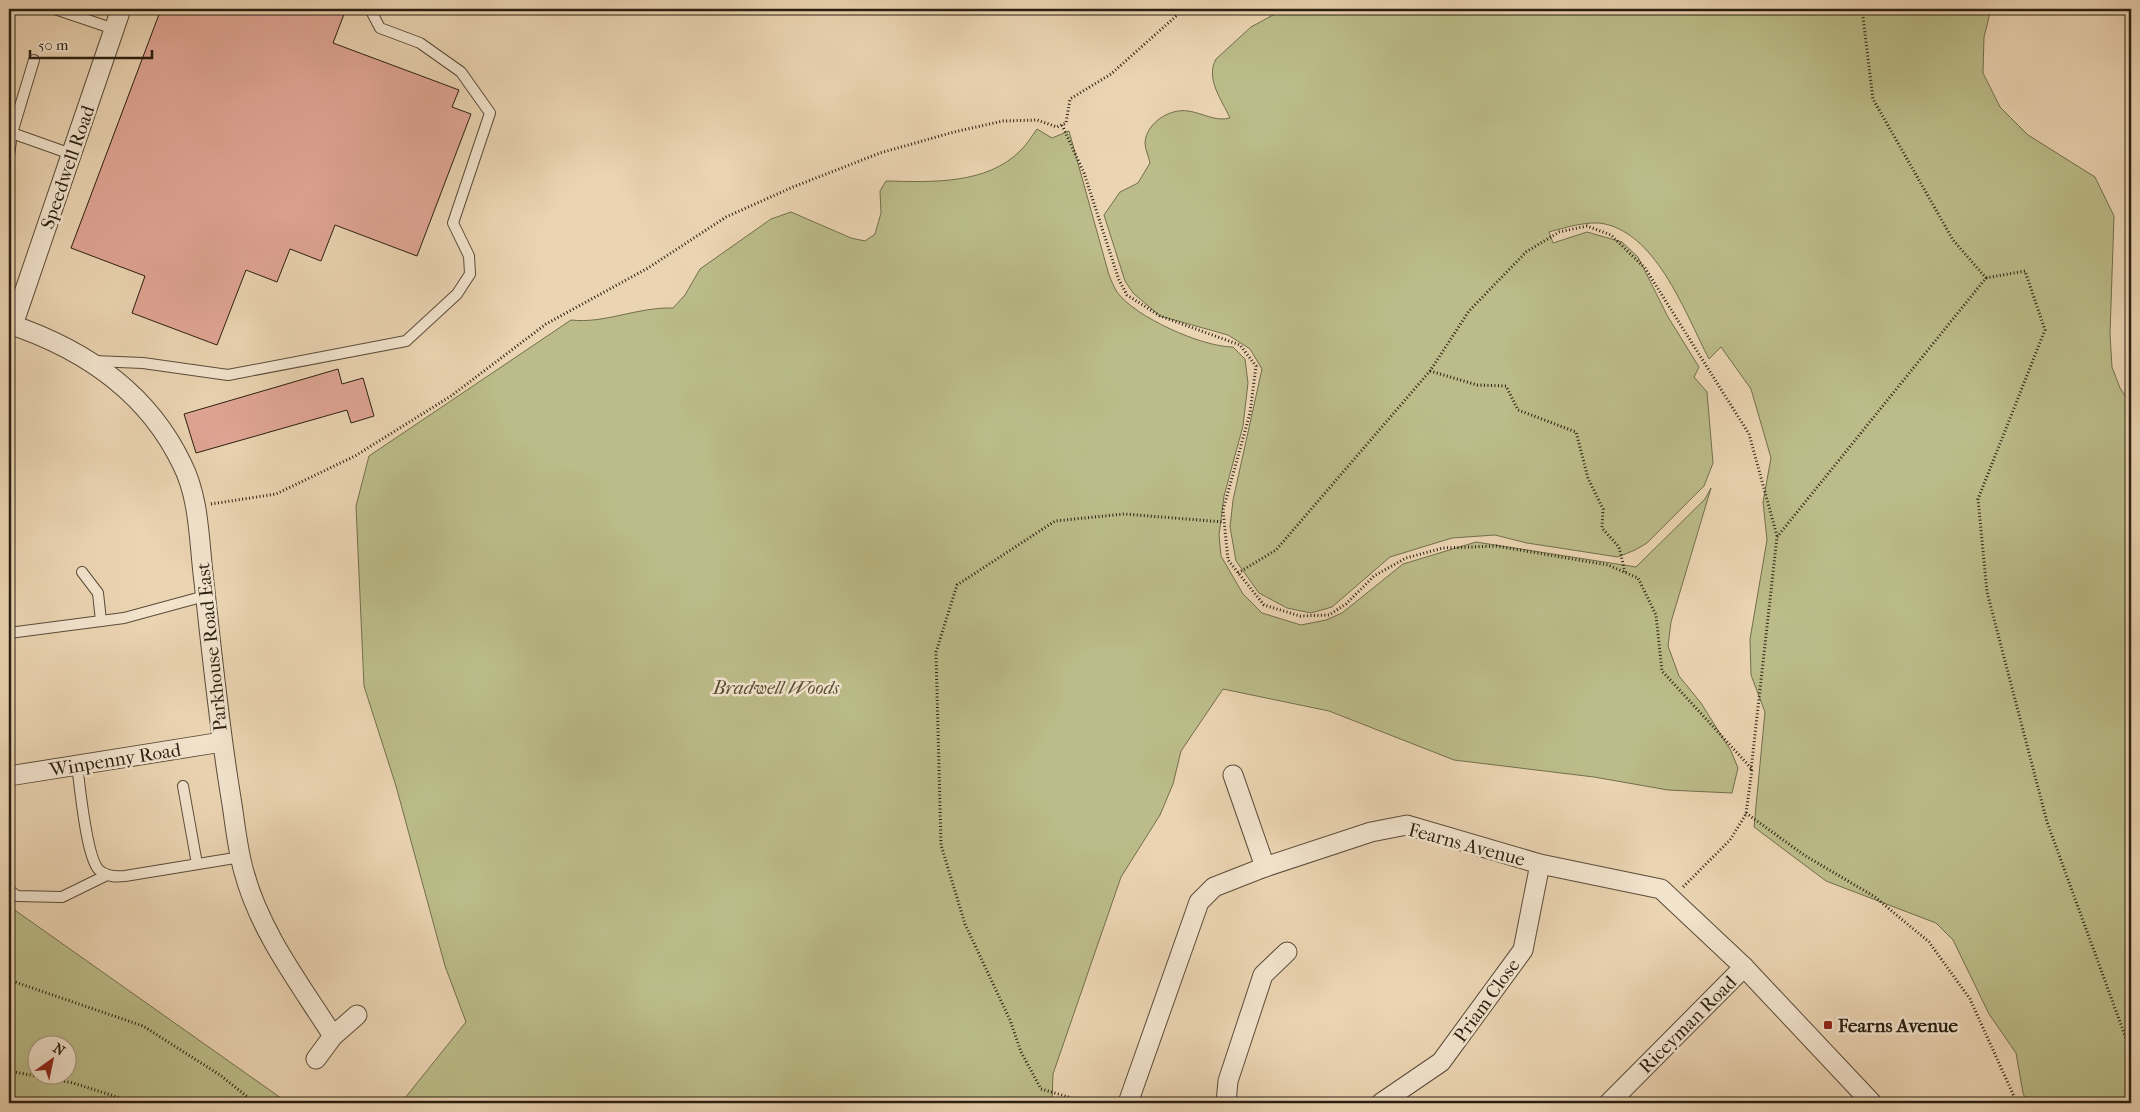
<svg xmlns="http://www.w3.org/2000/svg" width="2140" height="1112" font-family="'IM FELL French Canon',serif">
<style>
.green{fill:#bbbc89;stroke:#726e4c;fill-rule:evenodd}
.building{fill:#e0a594;stroke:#2a1f10}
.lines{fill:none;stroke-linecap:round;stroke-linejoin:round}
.lane-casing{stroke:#5a4c38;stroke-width:12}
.street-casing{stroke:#5a4c38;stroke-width:21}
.path{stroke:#2a1f10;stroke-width:3;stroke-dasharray:1 2.5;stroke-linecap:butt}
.lane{stroke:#f2e3cd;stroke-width:10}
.street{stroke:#f2e3cd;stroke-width:19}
.poi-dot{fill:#8f2418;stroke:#f2e3cd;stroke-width:2}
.labels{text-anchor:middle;stroke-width:5;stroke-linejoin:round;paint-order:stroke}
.street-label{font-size:19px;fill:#2a1f10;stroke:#f2e3cd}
.park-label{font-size:19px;font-style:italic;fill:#564e34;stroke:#f2e3cd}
.poi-label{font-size:19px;font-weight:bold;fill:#2a1f10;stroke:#f2e3cd;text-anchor:start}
</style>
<rect width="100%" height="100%" fill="#ebd4b2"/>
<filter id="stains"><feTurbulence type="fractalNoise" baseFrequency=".004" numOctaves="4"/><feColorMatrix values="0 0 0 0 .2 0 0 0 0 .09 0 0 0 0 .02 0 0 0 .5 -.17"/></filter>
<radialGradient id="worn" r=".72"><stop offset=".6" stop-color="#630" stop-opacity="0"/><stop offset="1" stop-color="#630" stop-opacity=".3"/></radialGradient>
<g class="green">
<path d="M1284 9H1991L1984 37 1983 73 2000 107 2028 135 2095 177 2114 216 2110 334 2112 367 2120 388 2131 405V1103H2027L2023 1093 2016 1053 1989 1014 1953 940 1936 923 1826 881 1754 827 1765 712 1751 675 1750 639 1767 540 1763 502 1771 458 1751 389 1721 347 1709 359C1686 315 1658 236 1605 224 1589 220 1564 228 1549 232L1553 243 1587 232 1622 242 1638 257 1668 317 1699 367 1694 377 1707 392 1713 463 1704 486 1647 543 1635 550 1618 557 1527 543 1495 535 1452 538 1390 557 1332 607 1311 613 1287 608 1259 593 1236 561 1230 527 1233 500 1262 369 1250 349 1228 335 1160 316 1133 293 1125 281 1104 215 1120 192 1138 183 1150 163C1149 157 1145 149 1145 143 1146 123 1170 108 1188 111 1203 113 1215 122 1230 118 1222 100 1205 79 1216 59L1251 27Z"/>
<path d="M1037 129 1052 138 1069 131 1109 275C1111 280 1114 287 1117 292 1135 317 1202 347 1233 347L1245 359 1248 383 1243 426 1224 496 1219 535 1221 556 1243 594 1262 613 1301 625 1326 620 1342 613 1403 564 1476 542 1636 567 1705 499 1711 488 1671 622 1668 646 1679 676 1701 703 1731 751 1738 768 1732 793 1668 790 1594 777 1454 760 1329 711 1223 689 1181 751 1173 784 1160 815 1121 877 1053 1074 1052 1103H531L522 1099 525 1103H401L466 1022 445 966 396 786 364 686 356 506 369 456 571 320C604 324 637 307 673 308L685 295 700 269 771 219 791 212 851 238 865 241 875 234 881 213 880 191 886 181C931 182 987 185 1021 150 1027 144 1032 136 1037 129Z"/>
<path d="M9 906 288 1103H9ZM38 1044H68V1074H38Z"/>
</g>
<g class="building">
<polygon points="161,9 346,9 333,43 459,90 452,107 471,114 417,256 335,225 321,261 290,249 277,282 246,270 217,345 132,313 145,276 71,248"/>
<polygon points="338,369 342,384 363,378 374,416 351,423 347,410 196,453 184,414"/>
</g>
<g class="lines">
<defs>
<g id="lane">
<polyline points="55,9 114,29"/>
<polyline points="9,132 71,154"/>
<polyline points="9,156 12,133 34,60"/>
<polyline points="94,361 143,363 228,375 406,341 457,294 470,274 469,256 453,223 490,113 461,72 420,43 380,28 370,9"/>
<polyline points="82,572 98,593 101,621"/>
<polyline points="9,633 124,618 205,596"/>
<path d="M77 765C80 786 86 857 99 870 107 877 116 877 125 876L241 857"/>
<polyline points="183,786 197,864"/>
<polyline points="9,890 17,896 62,897 107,875"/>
</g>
<g id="street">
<path d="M9 324C84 349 147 391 182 464 200 499 199 544 204 582 212 654 219 726 231 798 235 822 237 848 244 872 260 932 300 984 333 1036"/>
<polyline points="13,325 121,9"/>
<polyline points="1233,775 1265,867"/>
<polyline points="9,776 222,742"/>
<polyline points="316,1059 333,1036 357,1015"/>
<polyline points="1128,1103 1199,902 1214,887 1265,867 1371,832 1407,825 1540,864 1661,889 1744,967 1872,1103"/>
<polyline points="1226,1103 1228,1081 1263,975 1287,952"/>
<polyline points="1381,1103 1441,1062 1523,950 1540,864"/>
<polyline points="1609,1103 1744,967"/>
</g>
</defs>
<use href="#lane" class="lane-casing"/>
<use href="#street" class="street-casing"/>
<g class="path">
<polyline points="1062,125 1084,173 1119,280 1127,295 1160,316 1240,345 1256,366 1250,413 1223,510 1228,560 1264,605 1300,616 1329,615 1346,604 1374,576 1406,558 1443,548 1496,546 1608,565 1638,578 1656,615 1662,671 1752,769 1746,814 1730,840 1683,887"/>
<polyline points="1986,278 2025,271 2045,330 1978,499 1987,592 2047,822 2131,1052"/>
<polyline points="1430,371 1477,385 1506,386 1518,410 1576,432 1588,478 1603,509 1602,528 1619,547 1625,572"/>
<polyline points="211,504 276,494 355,456 451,396 546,324 648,268 726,217 793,187 880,153 954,132 1003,121 1037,120 1057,127 1066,123 1070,99 1111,74 1184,9"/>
<polyline points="1238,573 1276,550 1430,371 1469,311 1526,252 1559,232 1587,226 1611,235 1645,268 1749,434 1777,536"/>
<polyline points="1751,770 1777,537 1986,278 1953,240 1873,99 1862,9"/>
<polyline points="1746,813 1804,855 1875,897 1929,942 1970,999 2017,1103"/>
<polyline points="9,980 143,1026 220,1075 255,1103"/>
<polyline points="9,1071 73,1083 136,1103"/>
<polyline points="1089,1103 1041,1089 1021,1052 1010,1020 965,924 941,845 936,652 957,585 1055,521 1124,514 1224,522"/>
</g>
<use href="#lane" class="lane"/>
<use href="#street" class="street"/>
</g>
<rect class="poi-dot" x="1823" y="1020" width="10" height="10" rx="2.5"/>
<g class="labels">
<g class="street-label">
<text transform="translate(67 167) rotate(-71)" y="7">Speedwell Road</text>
<text transform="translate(211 647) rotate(-96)" y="7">Parkhouse Road East</text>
<text transform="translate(115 759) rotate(-9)" y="7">Winpenny Road</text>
<text transform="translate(1467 844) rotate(15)" y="7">Fearns Avenue</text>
<text transform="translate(1486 1000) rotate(-54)" y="7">Priam Close</text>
<text transform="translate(1687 1024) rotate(-45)" y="7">Riceyman Road</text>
</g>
<g class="park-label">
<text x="776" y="694">Bradwell Woods</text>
</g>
<g class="poi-label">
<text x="1838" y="1032">Fearns Avenue</text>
</g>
</g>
<rect width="2140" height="1112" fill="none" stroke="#ebd4b2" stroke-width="30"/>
<rect x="10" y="10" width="2120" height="1092" fill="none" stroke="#2a1f10" stroke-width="2.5"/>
<rect x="15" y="15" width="2110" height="1082" fill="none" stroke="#2a1f10"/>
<g transform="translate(52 1060) rotate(33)"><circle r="24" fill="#f2e3cd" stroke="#a29581"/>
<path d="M0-4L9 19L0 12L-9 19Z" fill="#8f2418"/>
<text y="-8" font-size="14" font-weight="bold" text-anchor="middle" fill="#2a1f10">N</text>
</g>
<path d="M30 50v8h122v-8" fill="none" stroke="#2a1f10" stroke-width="2.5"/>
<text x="38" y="50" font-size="15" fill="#2a1f10" stroke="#f2e3cd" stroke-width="4" paint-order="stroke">50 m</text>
<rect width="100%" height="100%" filter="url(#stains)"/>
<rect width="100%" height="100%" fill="url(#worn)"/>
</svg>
